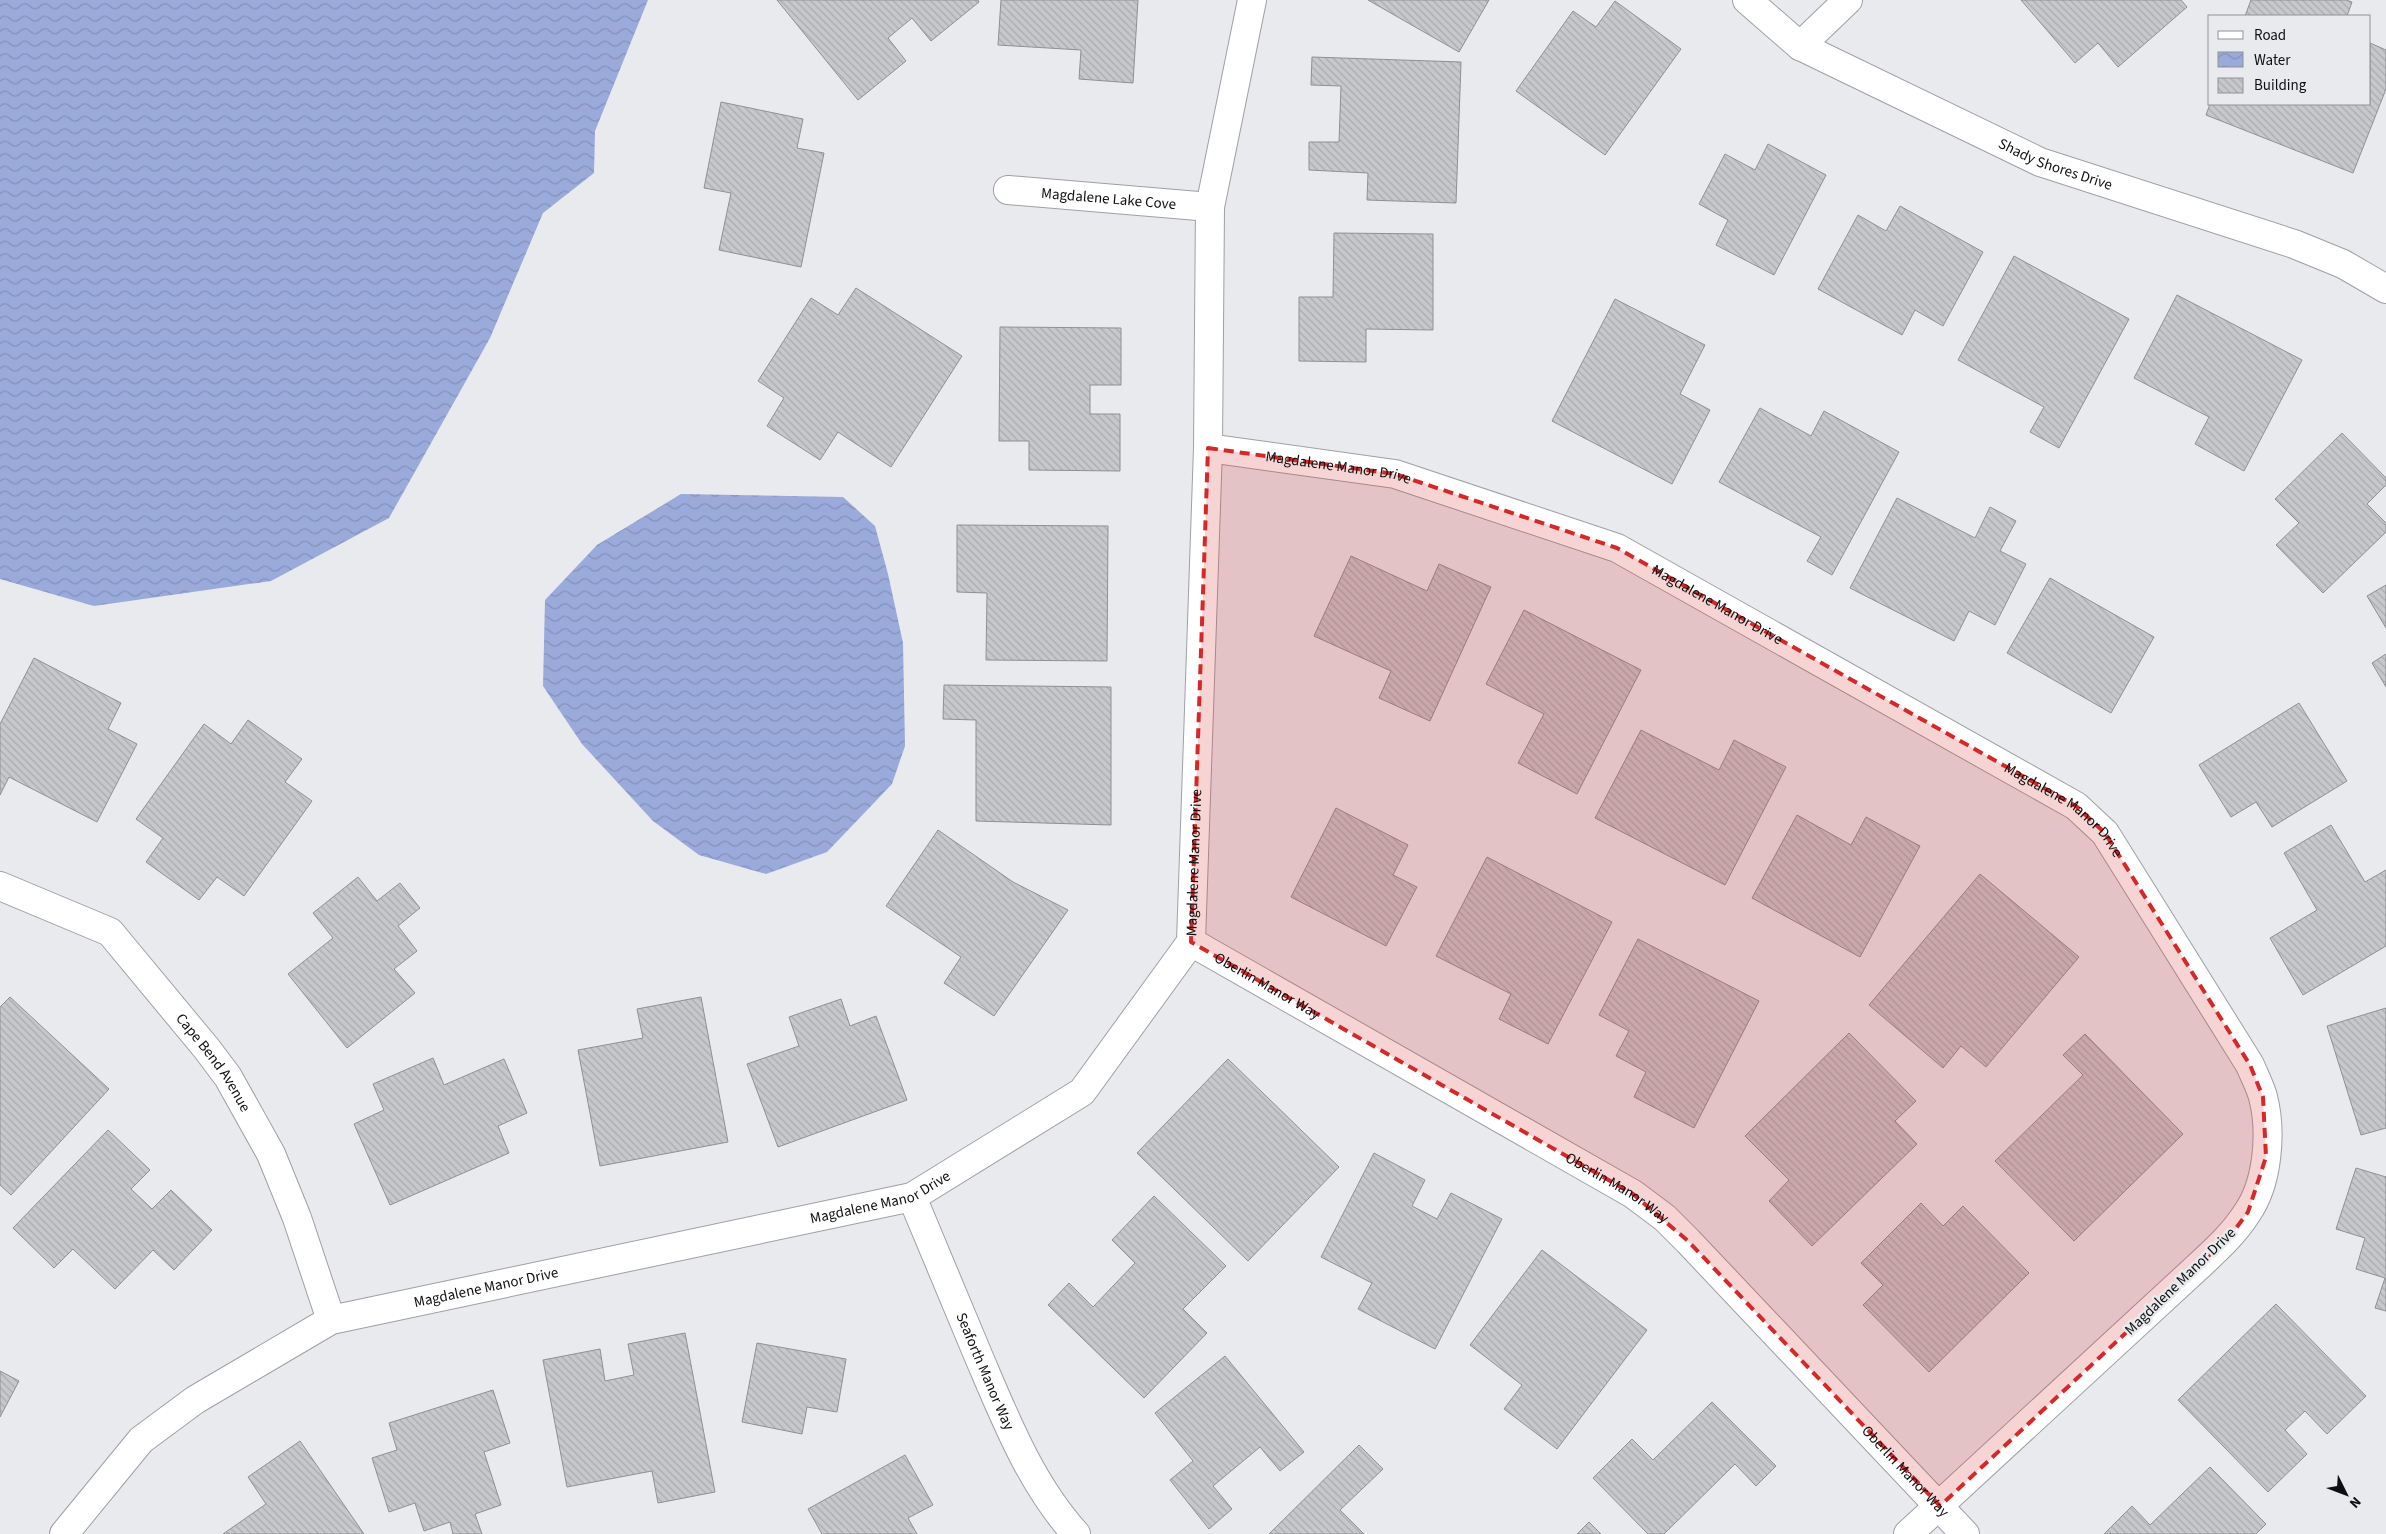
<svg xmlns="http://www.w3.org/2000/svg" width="2386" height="1534" font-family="'Source Sans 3',sans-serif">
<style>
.water{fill:url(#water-waves)}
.building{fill:url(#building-back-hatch);stroke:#8e9094}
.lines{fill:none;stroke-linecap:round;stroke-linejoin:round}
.minor-casing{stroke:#9ea0a4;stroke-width:30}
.minor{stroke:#fff;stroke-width:28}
.marked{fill:#d62828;fill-opacity:0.2;stroke:#d62828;stroke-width:4;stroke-dasharray:10 6;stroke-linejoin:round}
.labels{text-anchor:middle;stroke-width:5;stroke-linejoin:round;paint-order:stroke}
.street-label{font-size:15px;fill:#0e0f10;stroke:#e8eaee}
</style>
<defs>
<pattern id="water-waves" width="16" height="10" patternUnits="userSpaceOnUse" patternTransform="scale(1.25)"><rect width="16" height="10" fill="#9aaadb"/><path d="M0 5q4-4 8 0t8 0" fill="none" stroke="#8491bb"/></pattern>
<pattern id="building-back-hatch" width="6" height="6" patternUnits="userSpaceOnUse" patternTransform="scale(1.25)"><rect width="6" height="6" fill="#c6c8cc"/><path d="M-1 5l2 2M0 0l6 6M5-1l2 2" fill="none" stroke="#a9abae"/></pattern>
</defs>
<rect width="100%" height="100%" fill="#e8eaee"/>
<g class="water">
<polygon points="0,0 648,0 595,131 594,173 543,213 490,338 389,518 271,581 94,606 0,579"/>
<polygon points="681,494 843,497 875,526 888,574 903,643 905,746 892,784 827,852 766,874 699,855 653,821 582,744 543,686 545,600 597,545"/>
</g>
<g class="building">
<polygon points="777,0 978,0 979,2 931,41 912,18 888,38 906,61 858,100"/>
<polygon points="1001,0 1138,0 1133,83 1079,79 1081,50 998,45"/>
<polygon points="1368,0 1489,0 1459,52"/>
<polygon points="2021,0 2181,0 2187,7 2118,67 2098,43 2075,63"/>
<polygon points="2251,0 2346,0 2352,2 2347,16 2245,16"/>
<polygon points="1615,1 1681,49 1605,155 1516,91 1573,11 1596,27"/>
<polygon points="2370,43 2386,50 2386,89 2353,173 2206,115 2210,104 2370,104"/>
<polygon points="1312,57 1461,62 1456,203 1367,200 1368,173 1309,170 1309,142 1339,142 1341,86 1311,85"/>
<polygon points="721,102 803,119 797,148 824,153 801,267 719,250 731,193 704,188"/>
<polygon points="1768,144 1826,175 1774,275 1716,245 1728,220 1699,204 1725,154 1755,170"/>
<polygon points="1900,206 1983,252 1943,326 1915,310 1902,335 1818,289 1858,215 1886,231"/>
<polygon points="1334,233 1433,234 1433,330 1366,329 1366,362 1299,361 1299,297 1333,297"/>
<polygon points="2014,256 2129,319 2059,448 2030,432 2044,407 1958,360"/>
<polygon points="856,288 962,356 891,467 838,432 820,460 767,426 784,398 758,381 811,298 838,315"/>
<polygon points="2177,295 2302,360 2244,471 2195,444 2209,417 2134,378"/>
<polygon points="1615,299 1705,345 1680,394 1710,410 1672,484 1552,421"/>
<polygon points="1000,327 1121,328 1121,385 1090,385 1090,414 1120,414 1120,471 1029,470 1029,441 999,441"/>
<polygon points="1760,408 1811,436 1824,411 1899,452 1832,575 1807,561 1821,537 1719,482"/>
<polygon points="2342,433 2386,478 2386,485 2367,504 2386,523 2386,532 2323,593 2276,545 2299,523 2275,499"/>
<polygon points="1897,498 1975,538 1990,507 2016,521 2000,551 2026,564 1995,625 1969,611 1954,641 1850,588"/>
<polygon points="957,525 1108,526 1107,661 986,660 987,593 957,592"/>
<polygon points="1351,556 1427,591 1439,564 1491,587 1430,721 1379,698 1391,671 1314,636"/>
<polygon points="2050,578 2154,637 2111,713 2007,653"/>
<polygon points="2386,585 2386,628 2367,596"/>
<polygon points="1524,610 1641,670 1577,794 1518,763 1544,714 1486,684"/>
<polygon points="2386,654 2386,687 2372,663"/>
<polygon points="34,658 121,703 108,729 137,744 97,822 9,777 0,795 0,724"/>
<polygon points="944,685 1111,687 1111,825 976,821 976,720 943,719"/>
<polygon points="2299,703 2347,781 2272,827 2256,802 2231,817 2199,765"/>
<polygon points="248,720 302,759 285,782 312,801 244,896 217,877 199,900 146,862 163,838 136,819 204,724 231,744"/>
<polygon points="1641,730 1719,770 1734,740 1786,767 1725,885 1595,818"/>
<polygon points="1336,808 1408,845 1393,875 1417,887 1386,946 1291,897"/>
<polygon points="1797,815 1851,845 1866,817 1920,846 1860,957 1752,898"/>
<polygon points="2331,825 2365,882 2386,870 2386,946 2303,995 2270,938 2317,910 2284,853"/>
<polygon points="938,830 1013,882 1068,910 994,1016 944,983 961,957 886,906"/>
<polygon points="1487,857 1612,922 1548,1044 1499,1019 1511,994 1436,956"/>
<polygon points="1980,874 2079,957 1986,1067 1961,1046 1943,1068 1869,1005"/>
<polygon points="358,877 377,901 400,883 420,908 398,926 417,951 394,969 415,993 347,1048 288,974 333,938 313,913"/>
<polygon points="1638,939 1759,1001 1694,1128 1634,1097 1646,1072 1616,1056 1629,1031 1599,1015"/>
<polygon points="10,997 109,1089 11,1195 0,1185 0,1007"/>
<polygon points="701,997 728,1142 600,1166 578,1050 643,1038 637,1009"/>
<polygon points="841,999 850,1026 876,1016 907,1100 778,1147 747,1064 799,1046 789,1017"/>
<polygon points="2386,1008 2386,1128 2361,1135 2327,1026"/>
<polygon points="1849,1033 1916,1101 1895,1121 1917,1144 1812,1246 1769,1201 1789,1180 1745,1136"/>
<polygon points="2085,1034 2183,1134 2074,1241 1995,1161 2083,1075 2063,1055"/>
<polygon points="433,1058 444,1085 504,1059 527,1113 498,1126 509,1153 390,1205 354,1124 384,1110 373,1084"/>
<polygon points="1228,1059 1339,1167 1248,1261 1137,1153"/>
<polygon points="108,1130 150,1170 131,1189 152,1209 171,1190 212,1230 174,1270 153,1250 115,1289 73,1249 54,1268 13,1228"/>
<polygon points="1374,1153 1425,1180 1412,1206 1437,1219 1451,1193 1502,1219 1435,1349 1358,1309 1372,1283 1321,1257"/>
<polygon points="2356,1168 2386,1177 2386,1311 2375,1308 2385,1278 2356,1269 2365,1238 2336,1229"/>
<polygon points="1154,1196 1226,1266 1183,1309 1207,1333 1144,1398 1048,1305 1069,1283 1093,1307 1135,1263 1112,1240"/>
<polygon points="1921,1203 1943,1226 1963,1206 2029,1273 1929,1372 1863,1305 1883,1285 1861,1263"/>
<polygon points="1542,1250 1647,1330 1557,1449 1504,1409 1522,1385 1470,1345"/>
<polygon points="2276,1304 2366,1396 2327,1434 2305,1411 2285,1430 2307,1454 2268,1492 2178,1400"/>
<polygon points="685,1333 715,1492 658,1503 652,1471 567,1487 543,1360 600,1349 605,1381 634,1375 628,1344"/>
<polygon points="757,1343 846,1359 837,1412 807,1407 802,1434 742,1422"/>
<polygon points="1225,1356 1304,1452 1280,1471 1260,1447 1213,1486 1232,1509 1209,1529 1170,1480 1193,1461 1155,1413"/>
<polygon points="0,1371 19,1381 0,1417"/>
<polygon points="493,1390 510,1443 484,1452 501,1505 475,1514 482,1534 453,1534 450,1522 424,1531 415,1503 389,1512 372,1458 397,1450 389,1423"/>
<polygon points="1712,1402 1776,1466 1756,1486 1735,1464 1664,1534 1648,1534 1593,1478 1632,1439 1653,1460"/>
<polygon points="300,1441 364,1534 223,1534 266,1504 248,1477"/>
<polygon points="1359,1445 1383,1469 1340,1510 1364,1534 1269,1534"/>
<polygon points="905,1455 933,1505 908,1518 917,1534 822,1534 808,1509"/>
<polygon points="2210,1467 2266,1524 2256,1534 2104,1534 2132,1506 2150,1525"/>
<polygon points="1589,1522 1601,1534 1577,1534"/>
</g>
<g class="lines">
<defs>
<g id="minor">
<path id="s1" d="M1747 0 1800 46 2040 162 2294 244 2343 264 2386 289"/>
<polyline points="1800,46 1848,0"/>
<path id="s2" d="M1008 190 1210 207"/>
<path id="s3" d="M1208 448 1395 474 1617 548 2076 806 2105 833 2250 1065C2254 1075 2260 1086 2263 1097 2272 1132 2268 1183 2247 1213 2235 1232 2219 1247 2203 1262L1908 1534"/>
<path id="s4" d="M0 886 110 932 207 1049 228 1077 271 1154 297 1218 331 1320"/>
<path id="s5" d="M1191 942 1633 1194 1665 1218 1688 1241 1965 1534"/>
<path id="s6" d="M912 1197C934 1249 956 1302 978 1355 1005 1418 1030 1483 1076 1534"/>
<path id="s7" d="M64 1534 141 1440 195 1400 331 1320 912 1197 1082 1092 1191 942 1208 448 1210 207 1252 0"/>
</g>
</defs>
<use href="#minor" class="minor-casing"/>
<use href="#minor" class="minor"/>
</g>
<path class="marked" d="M1208 448 1395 474 1617 548 2076 806 2105 833 2250 1065 2263 1097 2266 1157 2248 1212 2231 1235 1940 1506 1688 1241 1633 1194 1191 942Z"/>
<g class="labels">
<g class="street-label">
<text dy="5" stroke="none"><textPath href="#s1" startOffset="352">Shady Shores Drive</textPath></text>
<text dy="5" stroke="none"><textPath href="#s2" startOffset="101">Magdalene Lake Cove</textPath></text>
<text dy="5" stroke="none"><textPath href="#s3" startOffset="132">Magdalene Manor Drive</textPath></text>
<text dy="5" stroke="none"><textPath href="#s3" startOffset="538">Magdalene Manor Drive</textPath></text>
<text dy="5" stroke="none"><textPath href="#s3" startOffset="942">Magdalene Manor Drive</textPath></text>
<text dy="5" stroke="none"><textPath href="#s7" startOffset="1405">Magdalene Manor Drive</textPath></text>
<text dy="5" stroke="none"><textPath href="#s5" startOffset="88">Oberlin Manor Way</textPath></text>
<text dy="5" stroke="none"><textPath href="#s4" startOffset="286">Cape Bend Avenue</textPath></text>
<text dy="5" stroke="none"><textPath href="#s5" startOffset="492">Oberlin Manor Way</textPath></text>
<text dy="5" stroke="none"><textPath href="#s7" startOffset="910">Magdalene Manor Drive</textPath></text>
<text transform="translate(2180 1281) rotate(-44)" y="5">Magdalene Manor Drive</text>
<text dy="5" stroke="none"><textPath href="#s7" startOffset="505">Magdalene Manor Drive</textPath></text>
<text dy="5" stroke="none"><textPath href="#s6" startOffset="189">Seaforth Manor Way</textPath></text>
<text dy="5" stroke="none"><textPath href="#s5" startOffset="898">Oberlin Manor Way</textPath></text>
</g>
</g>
<rect x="2208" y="15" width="162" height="90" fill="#e8eaee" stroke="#919295"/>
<rect x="2218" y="31" width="25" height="8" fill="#ffffff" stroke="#919295"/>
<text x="2254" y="40" font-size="15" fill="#0e0f10">Road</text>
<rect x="2218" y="52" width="25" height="15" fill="url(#water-waves)" stroke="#919295"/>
<text x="2254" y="65" font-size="15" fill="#0e0f10">Water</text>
<rect x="2218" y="78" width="25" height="15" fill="url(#building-back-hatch)" stroke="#919295"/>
<text x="2254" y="90" font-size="15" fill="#0e0f10">Building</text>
<g transform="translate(2346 1494) rotate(132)" stroke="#e8eaee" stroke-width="4" paint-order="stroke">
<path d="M0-4L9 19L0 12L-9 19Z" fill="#0e0f10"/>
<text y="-8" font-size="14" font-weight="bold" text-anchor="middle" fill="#0e0f10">N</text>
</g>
</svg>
